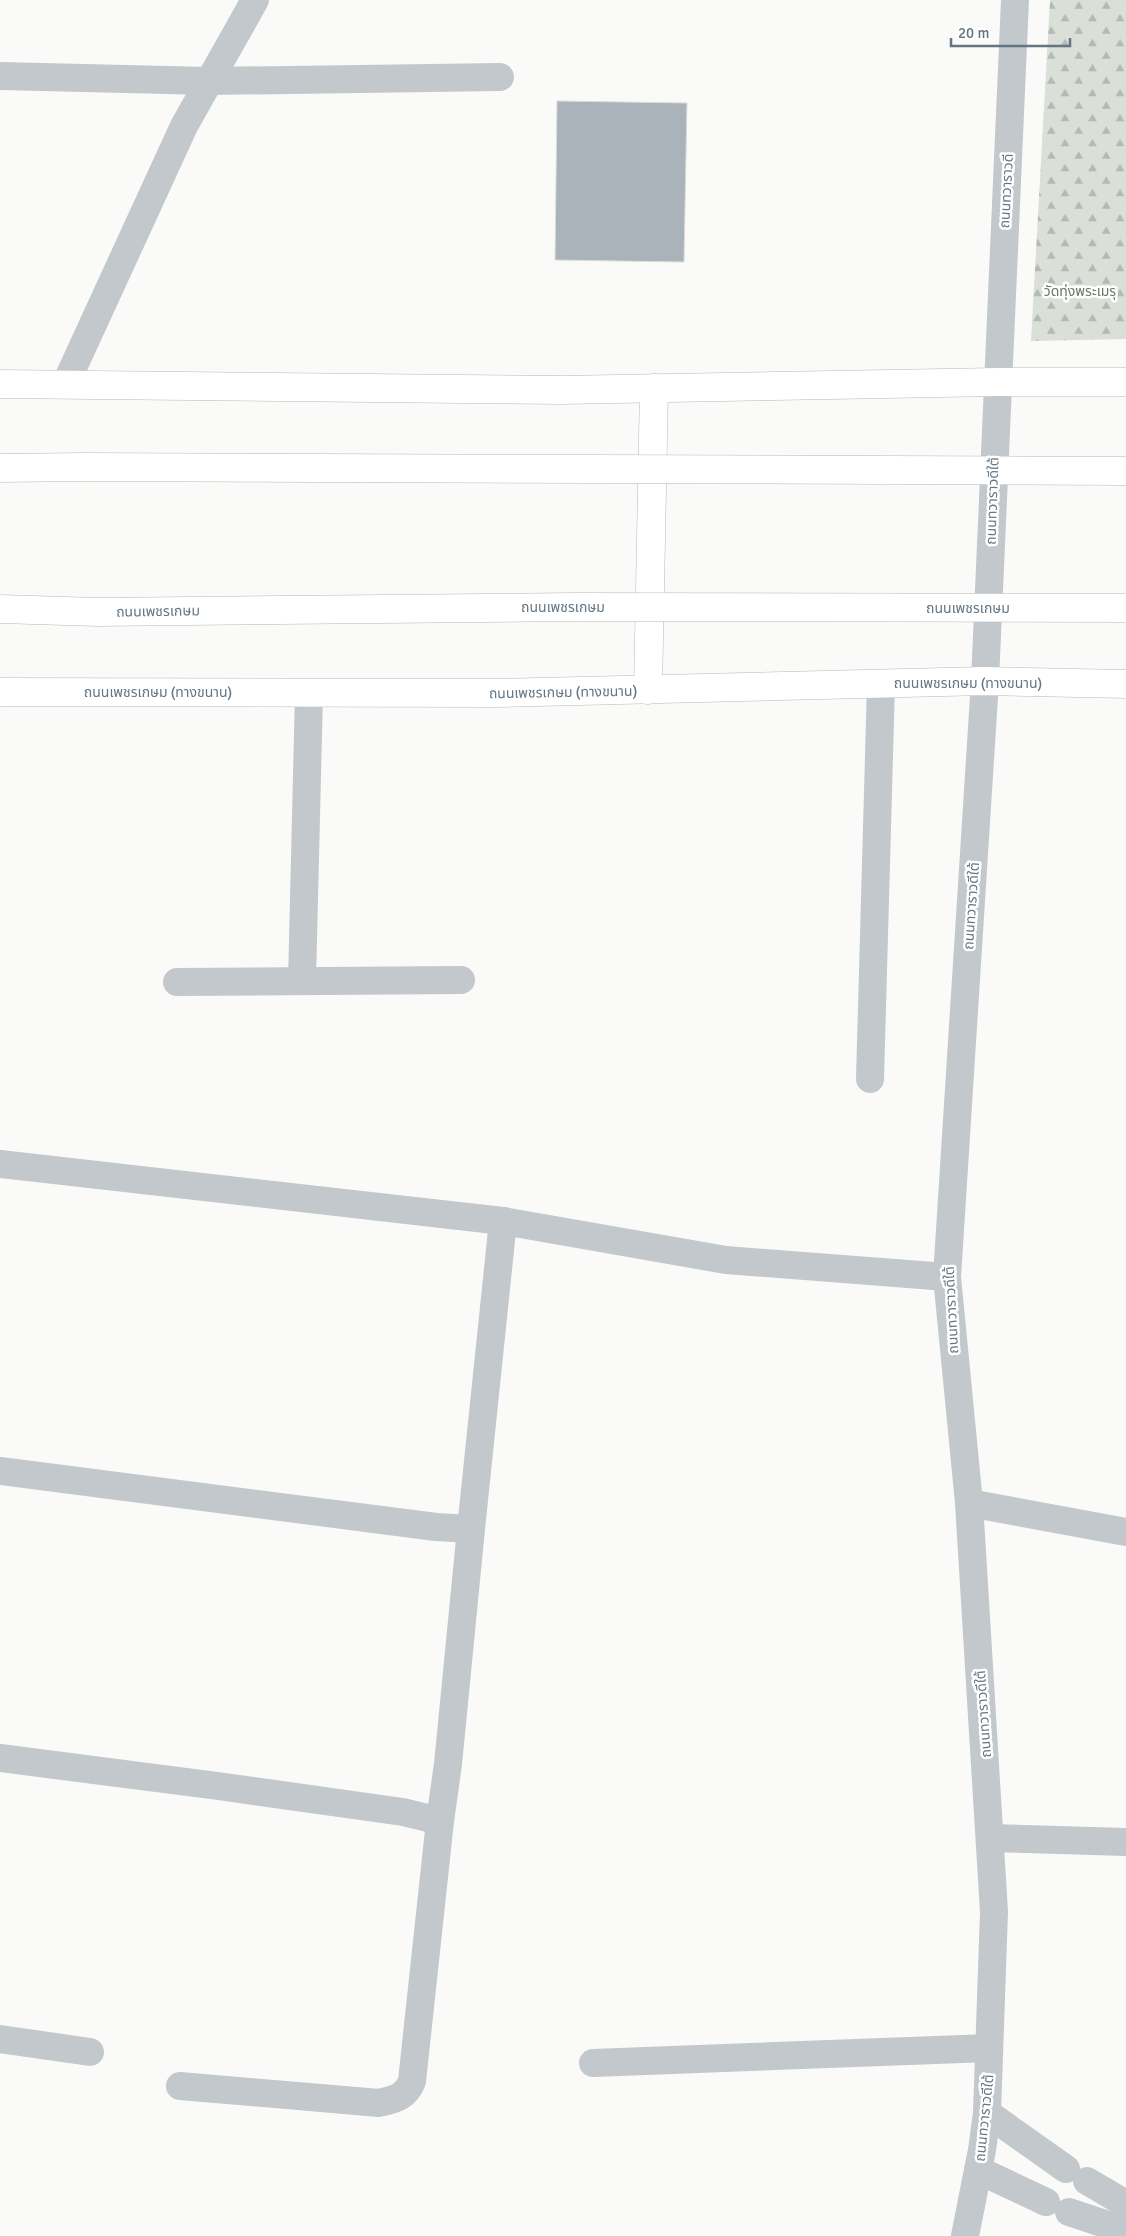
<svg xmlns="http://www.w3.org/2000/svg" width="1126" height="2236" font-family="Signika,'Noto Sans Thai',sans-serif">
<style>
.forest{fill:url(#forest-firs)}
.building{fill:#aab3b9;stroke:#dcdcda}
.lines{fill:none;stroke-linecap:round;stroke-linejoin:round}
.major-casing{stroke:#b5babe;stroke-width:29}
.minor{stroke:#c3c8cc;stroke-width:28}
.major{stroke:#fff;stroke-width:28}
.highway-bridge-casing{stroke:#b4b9bd;stroke-width:29;stroke-linecap:butt}
.highway-bridge{stroke:#fff;stroke-width:28}
.labels{text-anchor:middle;stroke-width:5;stroke-linejoin:round;paint-order:stroke}
.street-label{font-size:14px;fill:#657683;stroke:#fff}
.park-label{font-size:14px;fill:#687a64;stroke:#fff}
</style>
<defs>
<pattern id="forest-firs" width="22" height="20" patternUnits="userSpaceOnUse" patternTransform="scale(1.25)"><rect width="22" height="20" fill="#dadfd7"/><path d="M5 1l3.5 6h-7zM16 11l3.5 6h-7z" fill="#b4b9b4"/></pattern>
</defs>
<rect width="100%" height="100%" fill="#fafaf8"/>
<polygon class="forest" points="1050,0 1126,0 1126,339 1031,341"/>
<polygon class="building" points="557,101 687,103 684,262 555,260"/>
<g class="lines">
<defs>
<g id="major">
<polyline points="0,384 562,390 997,382 1126,382"/>
<polyline points="648,690 654,388"/>
<polyline points="0,692 495,693 985,681 1126,684"/>
</g>
</defs>
<use href="#major" class="major-casing"/>
<g class="minor">
<polyline points="0,76 209,81 500,77"/>
<polyline points="66,383 184,126 255,0"/>
<polyline points="302,981 309,693"/>
<polyline points="177,982 461,980"/>
<polyline points="870,1079 881,684"/>
<polyline points="0,1164 503,1221 726,1260 947,1277"/>
<polyline points="0,1471 436,1527 471,1529 448,1764 440,1821 403,1812 218,1786 0,1758"/>
<polyline points="969,1503 1126,1532"/>
<polyline points="471,1529 503,1221"/>
<polyline points="991,1838 1126,1842"/>
<polyline points="0,2039 90,2052"/>
<polyline points="593,2063 989,2048"/>
<path d="M180 2086 379 2103C395 2099 406 2097 412 2081L440 1821"/>
<polyline points="987,2113 1066,2169"/>
<polyline points="978,2170 1046,2202"/>
<polyline points="1087,2181 1126,2204"/>
<polyline points="1069,2212 1126,2231"/>
<polyline points="965,2236 982,2150 987,2113 994,1912 969,1503 947,1277 985,681 1015,0"/>
</g>
<use href="#major" class="major"/>
<defs>
<g id="highway-bridge">
<polyline points="0,468 83,467 1126,471"/>
<polyline points="0,609 98,612 575,607 1126,608"/>
</g>
</defs>
<use href="#highway-bridge" class="highway-bridge-casing"/>
<use href="#highway-bridge" class="highway-bridge"/>
</g>
<g class="labels">
<g class="street-label">
<text transform="translate(1006 191) rotate(-87)" y="5">ถนนทวาราวดี</text>
<text transform="translate(992 501) rotate(-88)" y="5">ถนนทวาราวดีใต้</text>
<text x="563" y="612">ถนนเพชรเกษม</text>
<text x="968" y="613">ถนนเพชรเกษม</text>
<text transform="translate(158 611) rotate(-1)" y="5">ถนนเพชรเกษม</text>
<text x="968" y="688">ถนนเพชรเกษม (ทางขนาน)</text>
<text x="158" y="697">ถนนเพชรเกษม (ทางขนาน)</text>
<text transform="translate(563 692) rotate(-1)" y="5">ถนนเพชรเกษม (ทางขนาน)</text>
<text transform="translate(971 906) rotate(-86)" y="5">ถนนทวาราวดีใต้</text>
<text transform="translate(951 1310) rotate(-93)" y="5">ถนนทวาราวดีใต้</text>
<text transform="translate(983 1714) rotate(-94)" y="5">ถนนทวาราวดีใต้</text>
<text transform="translate(984 2118) rotate(-84)" y="5">ถนนทวาราวดีใต้</text>
</g>
<g class="park-label">
<text x="1080" y="296">วัดทุ่งพระเมรุ</text>
</g>
</g>
<path d="M951 38v8h119v-8" fill="none" stroke="#657683" stroke-width="2.5"/>
<text x="958" y="38" font-size="15" fill="#657683" stroke="#ffffff" stroke-width="4" paint-order="stroke">20 m</text>
</svg>
